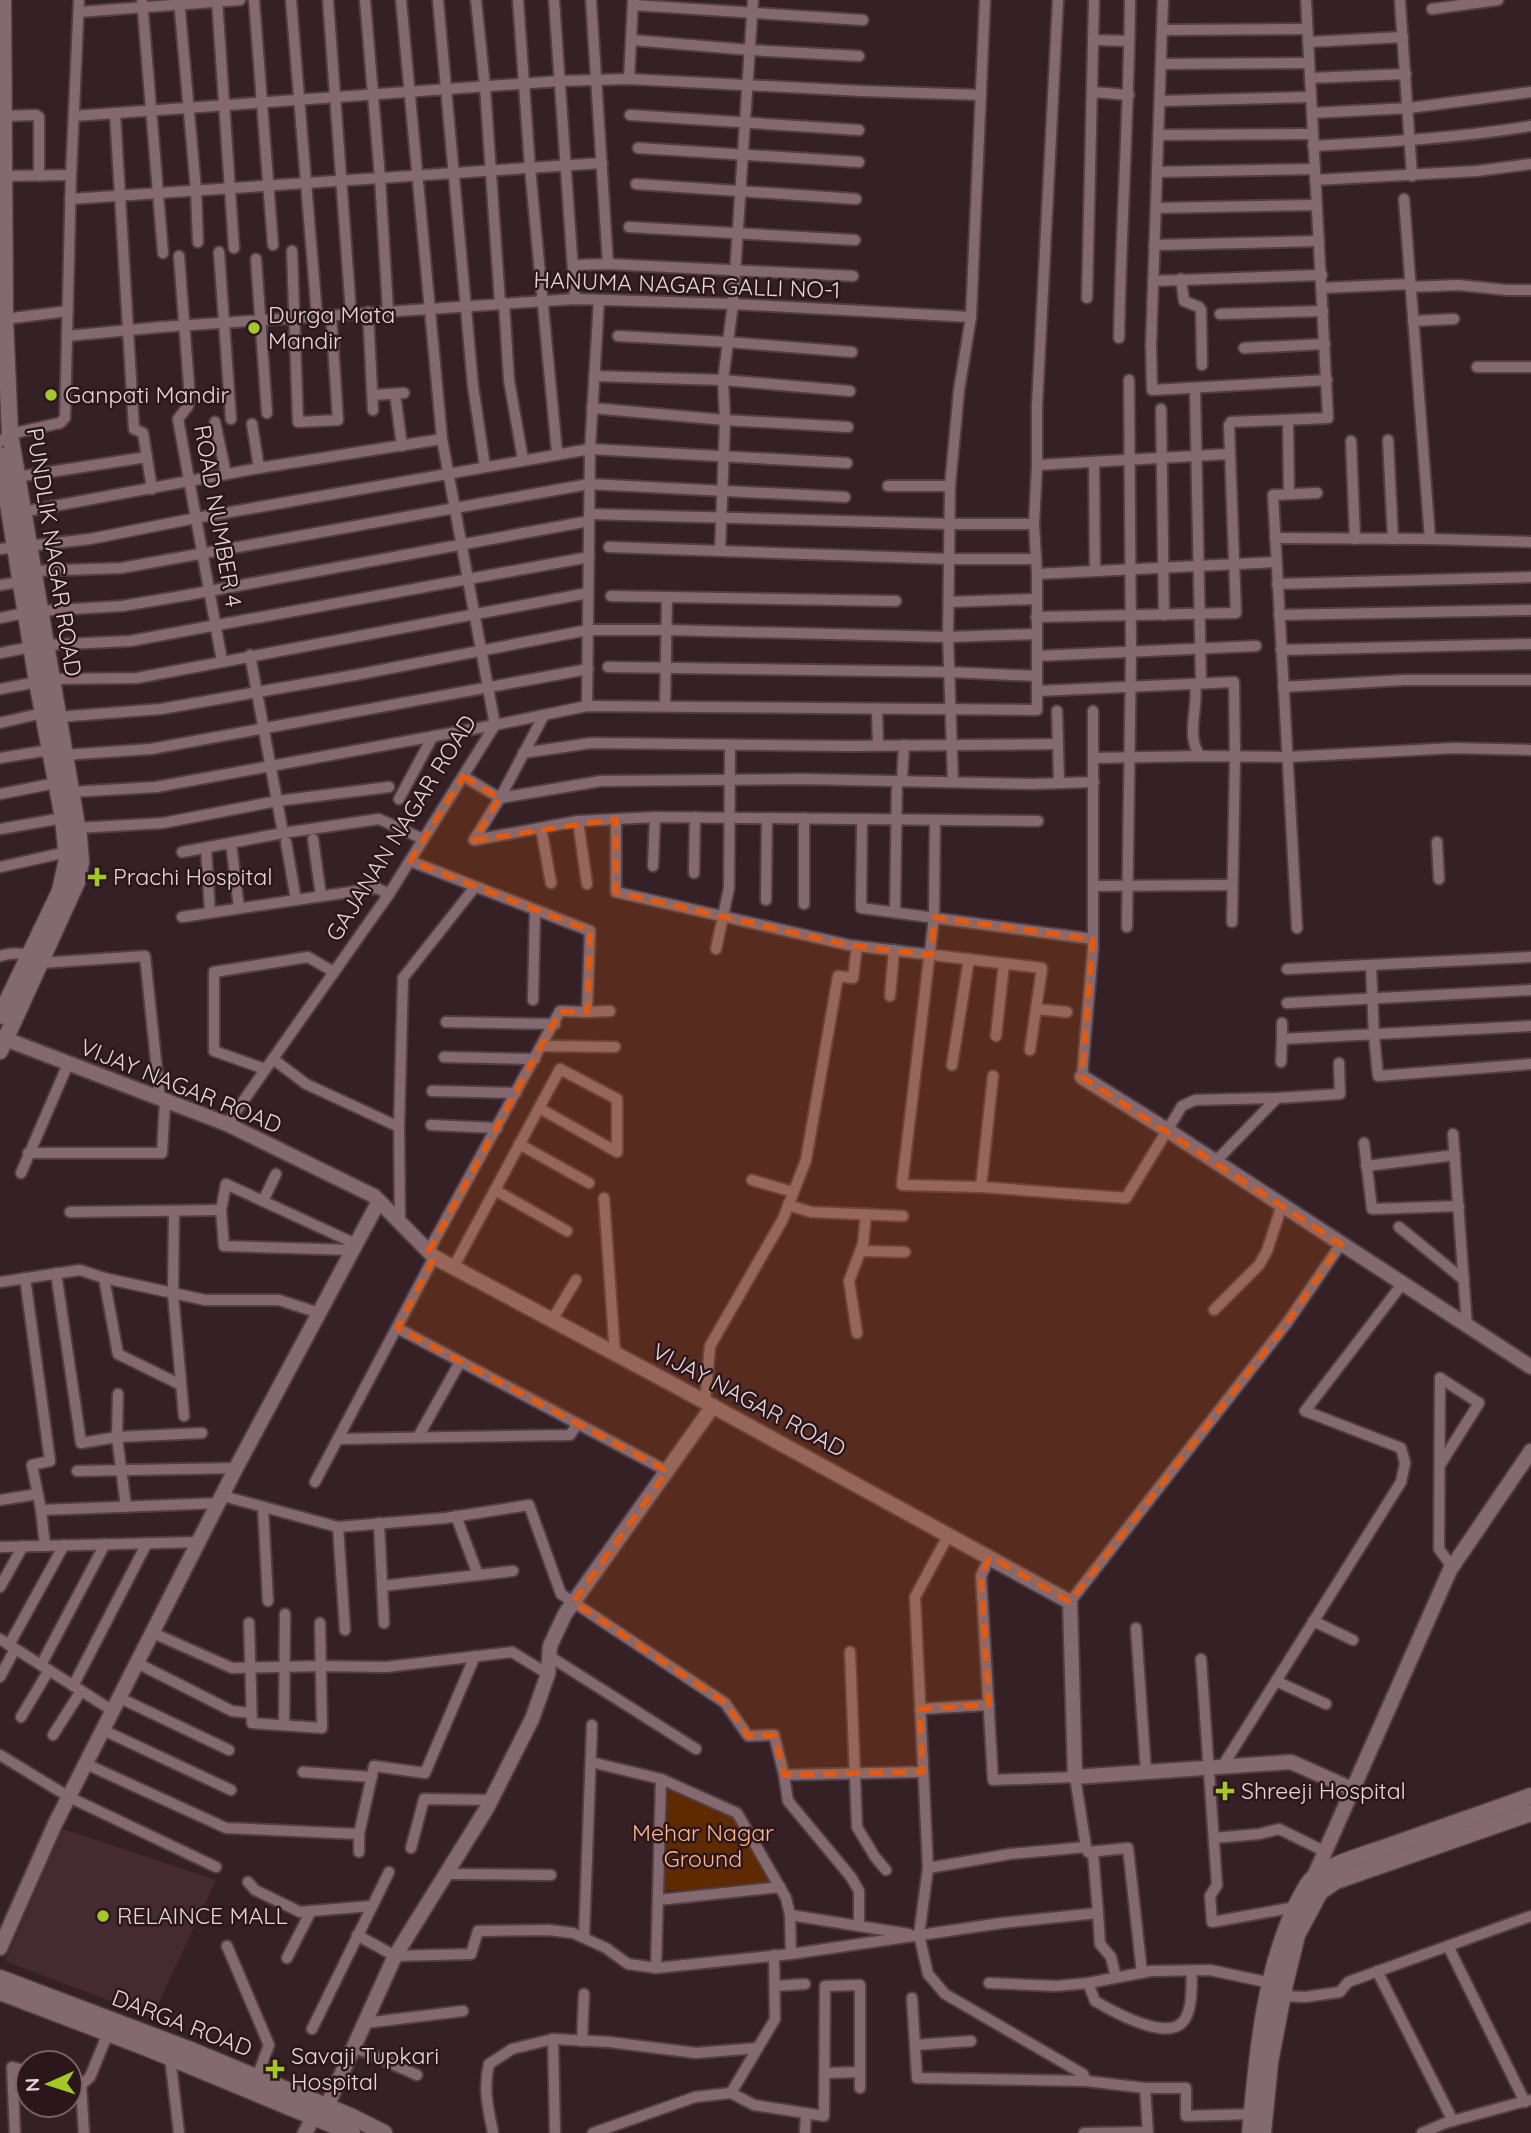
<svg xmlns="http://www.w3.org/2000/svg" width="1531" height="2133" font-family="Quicksand,sans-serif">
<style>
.built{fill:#462a31}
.green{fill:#5f2a00}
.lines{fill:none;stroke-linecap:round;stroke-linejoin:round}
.minor-casing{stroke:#503e43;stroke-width:14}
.tertiary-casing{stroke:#503e43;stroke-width:18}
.secondary-casing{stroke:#503e43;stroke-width:19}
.minor{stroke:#846a70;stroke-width:10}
.tertiary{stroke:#846a70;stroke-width:14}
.secondary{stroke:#846a70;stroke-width:16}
.marked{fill:#e8590c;fill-opacity:0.2;stroke:#e8590c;stroke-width:5;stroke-dasharray:14 9;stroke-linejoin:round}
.poi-dot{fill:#a3c927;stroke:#2a161b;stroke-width:2.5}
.labels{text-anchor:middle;stroke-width:5;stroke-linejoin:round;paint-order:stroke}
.street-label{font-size:23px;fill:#e4d5d8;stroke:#2a161b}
.poi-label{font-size:23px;fill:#e4d5d8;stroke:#2a161b;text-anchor:start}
.park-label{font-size:23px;fill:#ffb68a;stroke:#2a161b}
</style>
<rect width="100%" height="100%" fill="#352025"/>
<polygon class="built" points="63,1829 216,1880 152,2017 5,1961"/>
<polygon class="green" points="661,1788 737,1813 780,1887 658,1891"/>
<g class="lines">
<defs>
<g id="minor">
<polyline points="142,0 163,253"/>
<polyline points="179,0 196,190 198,242"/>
<polyline points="217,0 234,248"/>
<polyline points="254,0 273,245"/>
<polyline points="291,0 317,316"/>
<polyline points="328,0 351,313"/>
<polyline points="365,0 380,178 388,311"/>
<polyline points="438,0 473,386 485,467"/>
<polyline points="476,0 485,87 500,303"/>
<polyline points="518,0 530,168 557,453"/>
<polyline points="554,0 575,299"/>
<polyline points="591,0 608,264"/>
<polyline points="1163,0 1151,345 1152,390 1327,380"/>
<polyline points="1400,2 1412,176"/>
<polyline points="633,5 863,20"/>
<polyline points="1432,9 1498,0"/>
<polyline points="79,12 240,0"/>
<polyline points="1162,30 1307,29"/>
<polyline points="632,40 750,50 859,56"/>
<polyline points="1093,40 1129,41"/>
<polyline points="1308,42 1403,37"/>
<polyline points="1161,64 1309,63"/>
<polyline points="1310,78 1406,74"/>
<polyline points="629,79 633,1"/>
<polyline points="1093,92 1129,95"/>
<polyline points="1160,101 1310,97"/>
<polyline points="115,113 134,429 143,433 152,489"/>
<polyline points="1312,113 1409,108 1531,92"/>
<polyline points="630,115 859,130"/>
<polyline points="5,116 36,115 39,117 39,176"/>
<polyline points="74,116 560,81 629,79 862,91 981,95"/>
<polyline points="1159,135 1312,134"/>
<path d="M1313 146C1386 142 1458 138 1531 126"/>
<polyline points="638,148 859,162"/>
<polyline points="1157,172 1314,169"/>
<polyline points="5,176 71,175"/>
<polyline points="1315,180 1477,171 1531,164"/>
<polyline points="636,184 856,199"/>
<polyline points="70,199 602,163"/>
<polyline points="1404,199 1430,539"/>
<polyline points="1156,208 1316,205"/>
<polyline points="629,227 855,240"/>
<polyline points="1154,245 1319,241"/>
<polyline points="292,251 298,422 338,420 331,315"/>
<polyline points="219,252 231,419"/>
<polyline points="179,256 189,386 188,406 178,419 222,661"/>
<polyline points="256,259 267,413"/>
<polyline points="573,265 608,264 853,276"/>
<polyline points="1181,279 1184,301 1199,307 1201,310 1202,365"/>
<polyline points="1153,281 1322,275"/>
<polyline points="1410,287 1458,285 1507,290 1531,290"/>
<polyline points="1322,288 1410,284"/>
<polyline points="1087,298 1094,0"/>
<polyline points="504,303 509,380 523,460"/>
<polyline points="368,312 373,410"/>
<polyline points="1220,314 1323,311"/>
<polyline points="5,319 68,311"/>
<polyline points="1413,321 1454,319"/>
<polyline points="67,336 161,327 575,299 733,304 971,317"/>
<polyline points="618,336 727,342 852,352"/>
<path d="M1119 338C1121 225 1129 113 1130 0"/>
<polyline points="1244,348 1325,344"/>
<polyline points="1477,367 1531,367"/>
<polyline points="594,376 723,380 850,391"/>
<polyline points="1195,388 1201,683"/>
<polyline points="395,394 402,446"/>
<polyline points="373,395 404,393"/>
<polyline points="592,408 725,420 848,427"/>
<polyline points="1161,409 1164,615"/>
<polyline points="1288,420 1289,494"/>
<polyline points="215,422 226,474"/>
<polyline points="252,424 259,468"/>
<polyline points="1388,440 1393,539"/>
<polyline points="1351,441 1355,539"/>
<polyline points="0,442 10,434 60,423 65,418 71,175 79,0"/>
<polyline points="1094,462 1095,571"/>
<polyline points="1037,465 1229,454"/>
<polyline points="17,477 147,457"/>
<polyline points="888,486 950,486"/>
<polyline points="22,512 259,468 442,439"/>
<polyline points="589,514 949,524 1034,524"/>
<polyline points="1275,538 1430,539 1531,542"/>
<polyline points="28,546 90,539 196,518 590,449 847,463"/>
<polyline points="609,547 949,559 1035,559"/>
<polyline points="0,549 14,547"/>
<polyline points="720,551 725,420 723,380 733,304 753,0"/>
<polyline points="33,571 121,568 589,484 845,497"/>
<polyline points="1037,574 1276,562"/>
<polyline points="1277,584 1531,577"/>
<polyline points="0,585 20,582"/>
<polyline points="611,596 896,601"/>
<polyline points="949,602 1036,599"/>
<polyline points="39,611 122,606 182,596 589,521"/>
<polyline points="1279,615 1531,610"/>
<polyline points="1036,617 1236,613 1229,425 1231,422 1328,418 1306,0"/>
<polyline points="0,618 25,613"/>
<polyline points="45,645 130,641 589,557"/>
<polyline points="1281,650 1531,644"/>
<polyline points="0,653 31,647"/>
<polyline points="250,655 283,833"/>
<polyline points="1037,656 1256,646"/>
<polyline points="608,667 949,672 1037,676"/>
<polyline points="51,679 137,678 588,593"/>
<path d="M1195 684C1199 707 1185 735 1200 756"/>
<polyline points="1283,687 1404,680 1531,680"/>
<polyline points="0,689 37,682"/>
<polyline points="1037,691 1234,682 1235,756 1232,922"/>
<polyline points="587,706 590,449 599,300"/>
<polyline points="665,706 667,597"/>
<polyline points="877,709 878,745"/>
<polyline points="1057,711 1059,783"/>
<polyline points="58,717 161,709 355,675 588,630 667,630 948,637 1036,634"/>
<polyline points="0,723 47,712"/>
<polyline points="523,753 591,743 850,746 1058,744"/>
<polyline points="64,755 151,749 588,669"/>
<polyline points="0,758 49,750"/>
<polyline points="1094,758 1200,756 1287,757 1454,748 1531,750"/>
<polyline points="463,776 500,798 601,781 803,779 1033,784 1094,782"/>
<polyline points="902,781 904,745"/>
<polyline points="953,782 948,637 950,486 959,390 971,317 985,0"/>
<polyline points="71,792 156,787 495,725 587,706 1037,710 1037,574 1034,524 1037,465 1037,406 1058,0"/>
<polyline points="0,794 56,783"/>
<polyline points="399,799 433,736"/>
<polyline points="804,818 804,904"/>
<polyline points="616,819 616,892 849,945 1042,968 1030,1050"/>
<polyline points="862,819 861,908 1093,939"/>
<polyline points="935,820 934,917 902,1185 981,1187"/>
<polyline points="578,821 587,884"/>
<polyline points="77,828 163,823 277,801 389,787"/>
<polyline points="541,828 551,883"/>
<polyline points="0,829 63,818"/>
<polyline points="313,839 321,896"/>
<polyline points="474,840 578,821 655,817 1038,821"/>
<polyline points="474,840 500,798 544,715"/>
<polyline points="286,842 296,900"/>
<polyline points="1437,842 1439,879"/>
<polyline points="231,843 239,908"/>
<polyline points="206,848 210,912"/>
<polyline points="182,852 283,833 379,819 423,839"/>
<polyline points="410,861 590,931 587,1012 560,1011 428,1252"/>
<polyline points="653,866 655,817"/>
<polyline points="0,867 67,852"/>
<polyline points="694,873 695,817"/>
<polyline points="1093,886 1232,885"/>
<polyline points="766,900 767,818"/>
<polyline points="895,912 897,781"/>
<polyline points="182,917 377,888 389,894"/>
<polyline points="1127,927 1131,652 1129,380"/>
<polyline points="1297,928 1273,495 1317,493"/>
<polyline points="716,949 729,888 730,745"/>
<path d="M0 956C16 951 27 953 41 963L145 956 160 1099"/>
<polyline points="1371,965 1374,1035 1378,1076 1531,1064"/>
<polyline points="1287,969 1531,957"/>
<polyline points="890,996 894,950"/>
<polyline points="533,1000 535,910"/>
<polyline points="1287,1003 1531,990"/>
<polyline points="1036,1009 1067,1012"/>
<polyline points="587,1012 610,1011"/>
<polyline points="446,1022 555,1024"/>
<polyline points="1282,1023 1282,1039 1531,1026"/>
<polyline points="996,1036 1004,964"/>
<polyline points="543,1046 615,1047"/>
<polyline points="444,1057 535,1059"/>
<polyline points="273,1059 306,1084 399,1127"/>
<polyline points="1281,1062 1282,1039"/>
<polyline points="952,1065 969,959"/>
<polyline points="265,1069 214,1051 214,972 308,957 334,972"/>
<polyline points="993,1076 981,1187 1126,1198 1182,1106 1195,1100 1277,1098 1340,1094 1339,1063"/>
<polyline points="1082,1077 1093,949 1093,711"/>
<polyline points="432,1091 516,1093"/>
<polyline points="227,1124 389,894 495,725 442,439 401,0"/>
<polyline points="431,1125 497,1128"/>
<polyline points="1453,1134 1467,1326"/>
<polyline points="1364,1143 1372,1209 1459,1206"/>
<polyline points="519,1144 589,1183"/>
<polyline points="28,1153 162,1153 165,1101"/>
<polyline points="1215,1162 1277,1098"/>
<polyline points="1366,1166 1455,1155"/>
<polyline points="21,1173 68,1064"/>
<polyline points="752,1180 793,1192"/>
<polyline points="495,1190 567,1231"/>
<polyline points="604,1198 615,1354"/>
<polyline points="263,1201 276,1174"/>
<polyline points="788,1205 811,1212 903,1216"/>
<polyline points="174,1211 173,1294 184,1416"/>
<polyline points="70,1212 221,1210"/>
<polyline points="400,1223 399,1127 403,978 475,887"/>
<polyline points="1399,1227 1464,1280"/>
<polyline points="353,1250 224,1246 221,1210 226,1184 356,1244"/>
<polyline points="860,1251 905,1252"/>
<polyline points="453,1268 560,1069 617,1099 617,1152 539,1108"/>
<polyline points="56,1273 81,1443 117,1437 202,1433"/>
<polyline points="25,1278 50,1461 32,1465 41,1510 220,1503"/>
<polyline points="104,1278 118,1354 181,1385"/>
<polyline points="0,1282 80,1270 104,1278 205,1300 279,1300 319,1313"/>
<polyline points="1214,1310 1259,1265 1267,1251 1282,1205"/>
<polyline points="552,1320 576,1280"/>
<polyline points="397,1328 667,1471"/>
<polyline points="857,1333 849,1281 863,1244 866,1214"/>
<polyline points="1440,1378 1439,1549 1452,1567"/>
<polyline points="118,1394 117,1437 126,1507"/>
<polyline points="705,1402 710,1346 783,1219 806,1160 838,976 853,978 857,946"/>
<polyline points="418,1437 460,1362"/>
<polyline points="338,1439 570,1435 577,1425"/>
<polyline points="1440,1465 1479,1403 1440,1378"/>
<polyline points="77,1471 236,1468"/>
<polyline points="315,1482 434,1257"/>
<polyline points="223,1496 338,1527 446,1518 529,1505 561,1594 725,1703 748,1736 774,1735 784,1775 923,1772"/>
<polyline points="0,1500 38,1494"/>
<polyline points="263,1507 268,1601"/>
<polyline points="41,1510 45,1546"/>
<polyline points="456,1516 478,1575"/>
<polyline points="379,1523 384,1623"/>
<polyline points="338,1527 345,1630"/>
<polyline points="949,1534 915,1597 928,1868 919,1935 928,1974 945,1994 1083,2074 1086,2081"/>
<polyline points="0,1547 200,1542"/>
<polyline points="990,1557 981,1576 993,1780 1075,1777 1086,1847"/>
<polyline points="382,1586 513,1571"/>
<polyline points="0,1587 23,1546"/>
<polyline points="1070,1602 1287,1323 1341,1244"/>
<polyline points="1313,1621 1353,1640"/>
<polyline points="249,1623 252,1723 322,1728 320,1623"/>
<polyline points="1136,1628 1146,1772"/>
<polyline points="153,1633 232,1668 321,1666 386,1667 512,1652 548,1674"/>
<polyline points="0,1639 113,1711"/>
<polyline points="9,1645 64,1545"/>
<polyline points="850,1652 857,1827 875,1857 886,1870"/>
<polyline points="549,1656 696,1749"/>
<polyline points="1201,1659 1217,1885 1210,1896 1212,1922 1296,1907"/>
<polyline points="137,1663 232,1711 251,1713"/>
<polyline points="41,1665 105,1544"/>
<polyline points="0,1677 15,1649"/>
<polyline points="1276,1681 1326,1704"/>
<polyline points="73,1686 147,1543"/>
<polyline points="120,1698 229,1750"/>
<polyline points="920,1709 989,1705"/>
<polyline points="21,1717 49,1670"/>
<polyline points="284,1725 285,1614"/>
<polyline points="103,1730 231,1790"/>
<polyline points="53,1735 81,1691"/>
<polyline points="0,1755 69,1797 216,1867"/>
<polyline points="591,1762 661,1779 737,1813 786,1898 790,1915 791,1954"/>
<polyline points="86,1764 226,1828 359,1834"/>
<polyline points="1222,1767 1401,1482 1405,1463 1401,1448 1305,1411 1403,1283"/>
<polyline points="303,1772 372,1777"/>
<polyline points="784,1775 788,1801 851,1877 859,1891 859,1926"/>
<polyline points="1214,1838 1259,1834 1279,1829 1324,1851"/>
<polyline points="411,1848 424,1799 491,1800"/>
<polyline points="359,1852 359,1834 374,1766 425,1773 475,1656"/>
<polyline points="1093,1852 1098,1913"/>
<polyline points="928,1868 1010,1854 1086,1847 1088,1852 1128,1848 1142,1973"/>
<polyline points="446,1874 551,1875"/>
<polyline points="248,1882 255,1890 300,1912 311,1911"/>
<polyline points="658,1900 780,1887"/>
<polyline points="790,1915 909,1934"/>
<polyline points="357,1935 395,1956 471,1954 478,1931 549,1930 573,1933 606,1948 628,1964 656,1968 791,1954 1002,1923 1098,1913 1100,1944 1111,1957 1116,1977"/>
<polyline points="584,1937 592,1725"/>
<polyline points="227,1946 269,2045 257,2077"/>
<polyline points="1448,1946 1525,2102"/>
<polyline points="287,1958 311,1911 371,1906"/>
<polyline points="656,1968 661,1779"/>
<polyline points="1377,1971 1453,2121"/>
<polyline points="989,1983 1056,1986 1088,1983 1151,1971 1210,1970 1271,1983"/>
<path d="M1088 1983 1095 2001C1112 2011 1170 2044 1185 2019 1193 2006 1191 1985 1192 1971"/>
<polyline points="775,1986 805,1984"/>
<polyline points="1282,1996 1305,1997 1340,1992 1348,1982 1531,1916"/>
<polyline points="912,1998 917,2078 1086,2081 1145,2088 1186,2088 1186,2116 1252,2114"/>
<polyline points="365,2023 463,2011"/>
<polyline points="312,2029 389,1872"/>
<polyline points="553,2039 555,2133"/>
<polyline points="582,2041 584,1994"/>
<polyline points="915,2045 971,2041"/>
<polyline points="354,2047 417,2075"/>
<polyline points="171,2053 170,2057 179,2133"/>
<polyline points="826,2073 860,2072"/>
<polyline points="70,2082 81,2085 84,2133"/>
<polyline points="81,2085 90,2077 108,2033"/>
<polyline points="1145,2088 1148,2133"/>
<polyline points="731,2093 775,2019 774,1955"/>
<polyline points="15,2133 12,2067 28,2071"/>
<path d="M493 2133C488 2108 483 2089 489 2064L512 2049 553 2039 609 2042 696 2053 757 2048"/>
<polyline points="593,2133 695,2097 731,2093 754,2105 824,2116 825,1986 860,1985 860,2088"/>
<polyline points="805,2133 806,2113"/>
<polyline points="1084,2133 1147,2132"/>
<polyline points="1422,2133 1445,2123 1529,2100"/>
</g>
<g id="tertiary">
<polyline points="0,1037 227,1124 374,1196 434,1257 674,1385 1070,1602 1075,1777 1291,1762 1352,1789"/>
<polyline points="1082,1077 1167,1130 1531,1367"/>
<polyline points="1312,1881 1450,1570 1531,1451"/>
<polyline points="0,1948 55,1824 236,1468 379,1201"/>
<polyline points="305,2133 314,2116 327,2106 395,1956 487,1808 532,1719 548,1674 550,1646 565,1614 713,1406"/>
</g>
<g id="secondary">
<polyline points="0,455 37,682 63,818 67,859 60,891 0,1016"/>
<polyline points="0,1051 77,882 81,862 79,837 10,434 5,319 3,0"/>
<polyline points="0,1978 188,2049 350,2116 384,2133"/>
<polyline points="0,1992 147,2048 352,2133"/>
<path d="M1250 2133C1257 2058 1263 1977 1295 1908 1299 1900 1305 1887 1311 1880 1328 1864 1367 1854 1389 1846 1437 1829 1484 1813 1531 1796"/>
<polyline points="1263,2133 1270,2062 1285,1984 1297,1935 1320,1892 1336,1881 1531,1813"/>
</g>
</defs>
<use href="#minor" class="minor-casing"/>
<use href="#tertiary" class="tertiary-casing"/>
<use href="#secondary" class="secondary-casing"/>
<use href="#minor" class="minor"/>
<use href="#tertiary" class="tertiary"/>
<use href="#secondary" class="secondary"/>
</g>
<path class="marked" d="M463 776 500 798 474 840 616 819V892L849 945 931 955 934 917 1093 939 1082 1077 1341 1244 1287 1323 1070 1602 990 1557 981 1576 989 1705 920 1709 923 1772 784 1775 774 1735 748 1736 725 1703 573 1602 667 1471 397 1328 434 1257 428 1252 560 1011 587 1012 590 931 410 861Z"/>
<g class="poi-dot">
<circle cx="254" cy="328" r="7"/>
<circle cx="51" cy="395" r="7"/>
<path d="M93.5 866.5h7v7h7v7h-7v7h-7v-7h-7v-7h7z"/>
<path d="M1221.5 1780.5h7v7h7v7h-7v7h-7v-7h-7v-7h7z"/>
<circle cx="103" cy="1916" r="7"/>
<path d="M271.5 2058.5h7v7h7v7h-7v7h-7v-7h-7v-7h7z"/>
</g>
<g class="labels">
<g class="street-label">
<text transform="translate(687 285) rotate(2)" y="8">HANUMA NAGAR GALLI NO-1</text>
<text transform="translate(218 516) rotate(80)" y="8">ROAD NUMBER 4</text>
<text transform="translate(54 552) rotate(81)" y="8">PUNDLIK NAGAR ROAD</text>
<text transform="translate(401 828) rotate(-58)" y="8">GAJANAN NAGAR ROAD</text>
<text transform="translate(181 1086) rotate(22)" y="8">VIJAY NAGAR ROAD</text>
<text transform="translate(749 1400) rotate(28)" y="8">VIJAY NAGAR ROAD</text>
<text transform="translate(182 2023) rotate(21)" y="8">DARGA ROAD</text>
</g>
<g class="poi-label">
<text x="268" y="323">Durga Mata<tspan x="268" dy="26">Mandir</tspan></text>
<text x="65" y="403">Ganpati Mandir</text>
<text x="113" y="885">Prachi Hospital</text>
<text x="1241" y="1799">Shreeji Hospital</text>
<text x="117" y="1924">RELAINCE MALL</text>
<text x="291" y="2064">Savaji Tupkari<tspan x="291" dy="26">Hospital</tspan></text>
</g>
<g class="park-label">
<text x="703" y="1841">Mehar Nagar<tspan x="703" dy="26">Ground</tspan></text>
</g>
</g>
<g transform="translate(49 2084) rotate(267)"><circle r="33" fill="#2a161b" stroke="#746267" stroke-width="2"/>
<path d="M0-5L12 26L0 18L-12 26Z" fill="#a3c927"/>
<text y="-10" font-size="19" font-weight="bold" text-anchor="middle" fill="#e4d5d8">N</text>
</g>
</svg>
